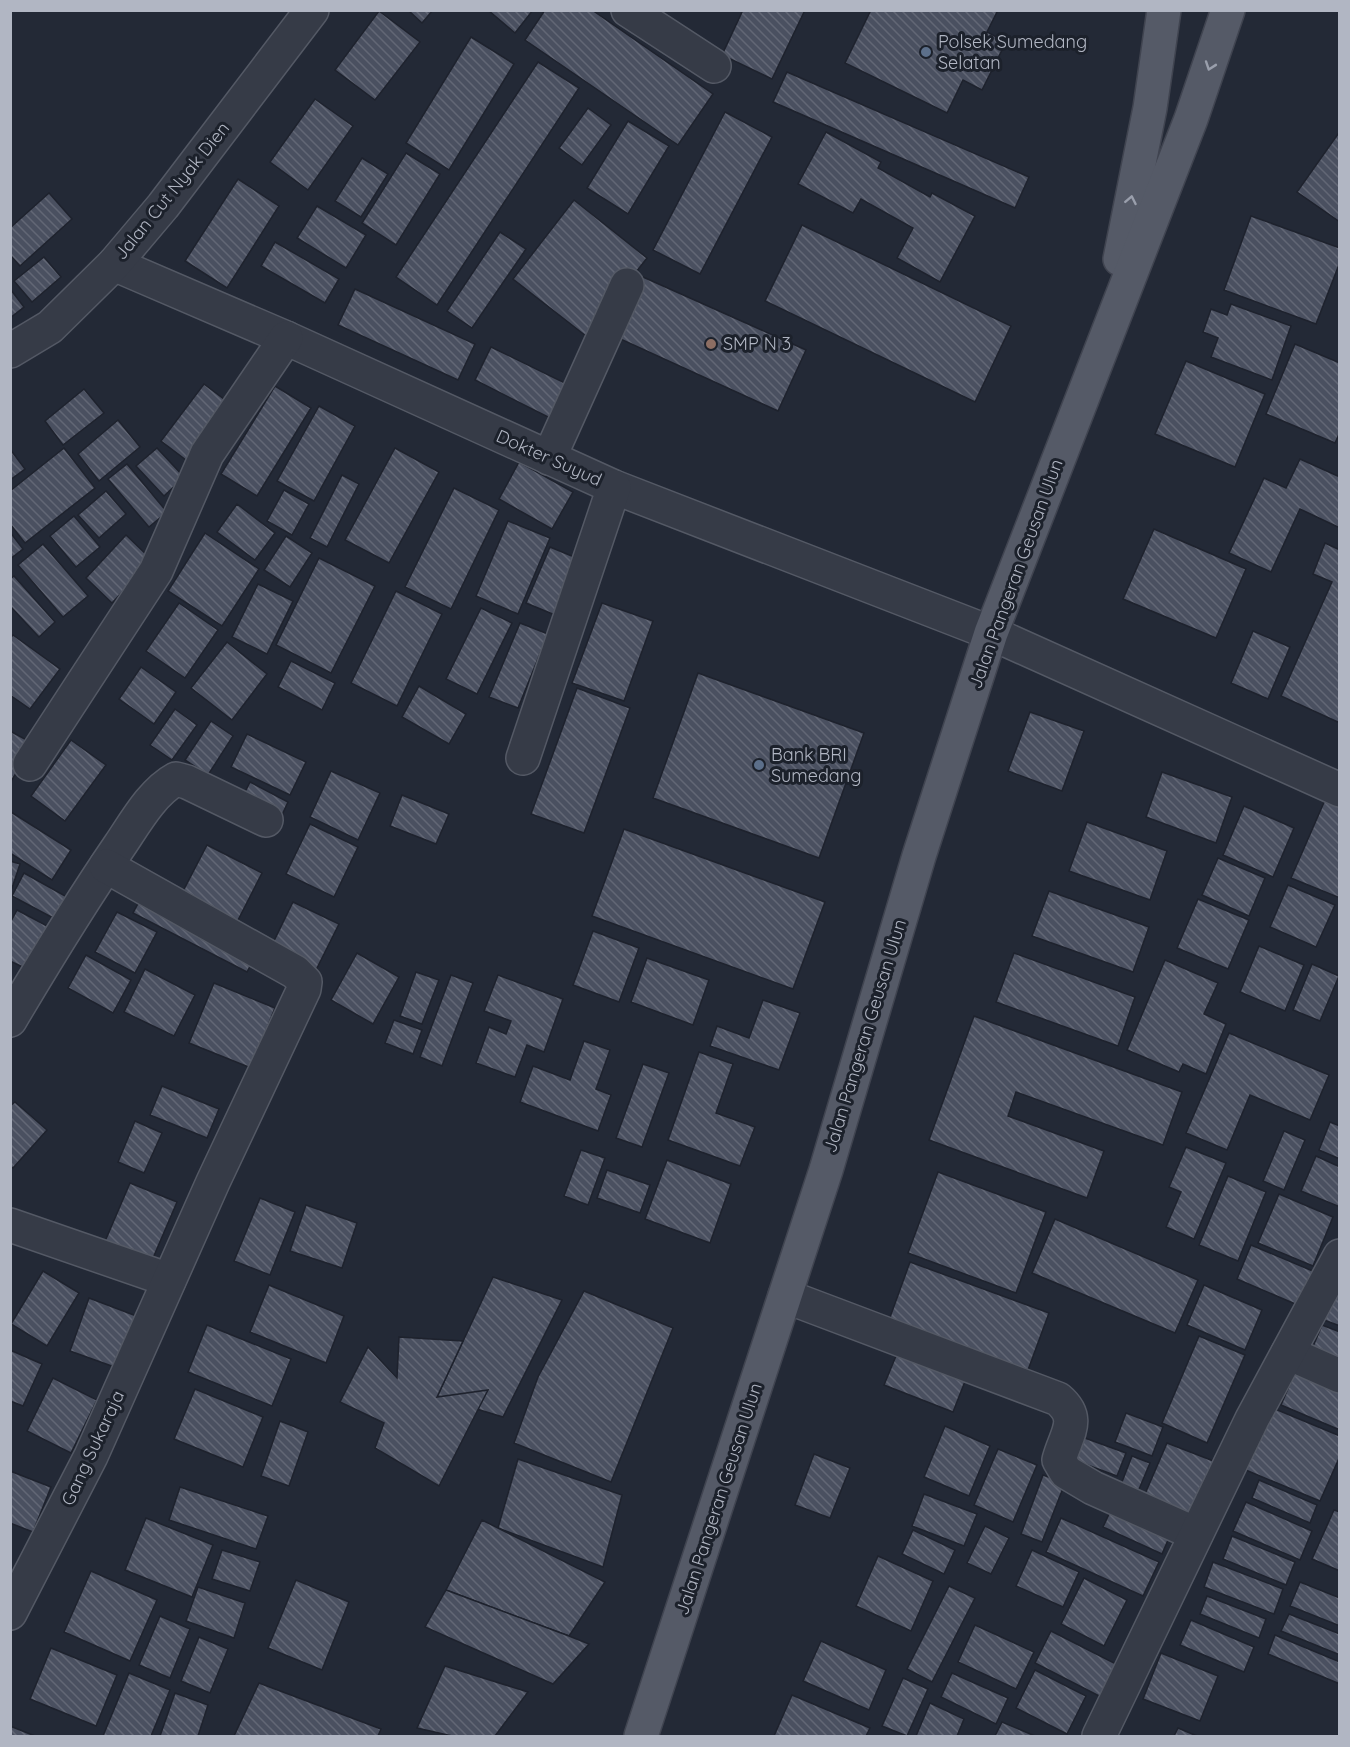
<svg xmlns="http://www.w3.org/2000/svg" width="1350" height="1747" font-family="Quicksand,sans-serif">
<style>
.building{fill:url(#building-back-hatch);stroke:#1e222d;stroke-width:1.5}
.lines{fill:none;stroke-linecap:round;stroke-linejoin:round}
.minor-casing{stroke:#545965;stroke-width:36}
.major-casing{stroke:#404450;stroke-width:36}
.minor{stroke:#363b47;stroke-width:33}
.major{stroke:#555a67;stroke-width:33}
.oneway{stroke:#9a9fac}
.service-dot{fill:#5c6f8a;stroke:#1c212b;stroke-width:2}
.education-dot{fill:#8d6e63;stroke:#1c212b;stroke-width:2}
.labels{text-anchor:middle;stroke-width:6;stroke-linejoin:round;paint-order:stroke}
.poi-label{font-size:18px;fill:#b1b6c3;stroke:#1c212b;text-anchor:start}
.street-label{font-size:18px;fill:#b1b6c3;stroke:#1c212b}
</style>
<defs>
<pattern id="building-back-hatch" width="6" height="6" patternUnits="userSpaceOnUse" patternTransform="scale(1.5)"><rect width="6" height="6" fill="#4a5060"/><path d="M-1 5l2 2M0 0l6 6M5-1l2 2" fill="none" stroke="#626775"/></pattern>
</defs>
<rect width="100%" height="100%" fill="#232936"/>
<g class="building">
<polygon points="408,10 433,10 422,23"/>
<polygon points="488,10 533,10 515,33"/>
<polygon points="545,10 592,10 713,94 678,145 525,40"/>
<polygon points="743,10 805,10 772,79 722,55"/>
<polygon points="871,10 998,10 987,32 1006,42 982,90 963,80 947,113 845,63"/>
<polygon points="379,11 420,42 375,100 335,70"/>
<polygon points="471,37 514,64 449,170 406,143"/>
<polygon points="538,62 579,88 437,305 396,277"/>
<polygon points="787,72 1029,177 1015,208 773,102"/>
<polygon points="315,99 353,126 308,190 270,162"/>
<polygon points="588,108 611,125 582,165 559,148"/>
<polygon points="725,112 772,137 700,274 653,250"/>
<polygon points="628,121 669,146 628,214 587,188"/>
<polygon points="826,132 881,162 878,168 930,197 932,193 975,216 940,282 897,258 913,228 861,199 853,213 798,184"/>
<polygon points="1338,134 1340,135 1340,222 1297,192"/>
<polygon points="406,153 440,174 396,245 362,223"/>
<polygon points="362,158 388,174 361,217 335,201"/>
<polygon points="238,179 279,206 227,288 185,261"/>
<polygon points="49,193 72,219 20,266 10,255 10,228"/>
<polygon points="574,200 647,258 586,336 513,279"/>
<polygon points="317,206 366,235 346,268 297,238"/>
<polygon points="1251,216 1340,248 1340,262 1316,324 1224,290"/>
<polygon points="802,225 1011,326 975,402 765,301"/>
<polygon points="500,232 526,249 472,328 447,311"/>
<polygon points="275,242 339,279 325,303 261,266"/>
<polygon points="44,257 61,277 32,302 14,281"/>
<polygon points="643,277 806,350 778,411 616,337"/>
<polygon points="355,289 475,344 458,380 338,325"/>
<polygon points="11,290 24,307 10,318 10,291"/>
<polygon points="1231,304 1291,326 1272,380 1211,357 1218,338 1203,332 1211,309 1227,315"/>
<polygon points="1295,344 1340,363 1340,432 1335,443 1266,414"/>
<polygon points="491,347 567,384 550,418 475,380"/>
<polygon points="1186,361 1265,394 1235,467 1155,434"/>
<polygon points="204,384 229,403 186,460 161,441"/>
<polygon points="275,386 311,408 257,496 221,474"/>
<polygon points="84,389 104,413 63,445 45,421"/>
<polygon points="319,406 355,426 314,501 277,481"/>
<polygon points="118,420 140,447 99,481 78,454"/>
<polygon points="64,448 95,488 25,543 10,524 10,491"/>
<polygon points="157,448 184,477 164,496 136,466"/>
<polygon points="395,448 439,472 389,563 345,540"/>
<polygon points="10,449 25,469 10,480"/>
<polygon points="1300,459 1340,477 1340,528 1300,509 1271,572 1229,553 1264,478 1286,488"/>
<polygon points="519,462 573,492 552,529 499,499"/>
<polygon points="127,464 167,512 149,527 108,479"/>
<polygon points="342,475 359,484 327,547 310,538"/>
<polygon points="454,488 499,510 451,609 405,587"/>
<polygon points="284,490 309,504 292,535 267,521"/>
<polygon points="106,491 126,514 99,538 78,515"/>
<polygon points="237,504 275,533 255,560 217,532"/>
<polygon points="74,516 100,547 76,567 50,536"/>
<polygon points="508,521 550,538 518,614 476,596"/>
<polygon points="1154,529 1246,569 1216,638 1123,599"/>
<polygon points="10,532 23,549 10,559"/>
<polygon points="205,533 259,569 222,626 168,591"/>
<polygon points="126,535 152,560 112,603 86,578"/>
<polygon points="286,536 312,553 290,587 264,570"/>
<polygon points="1325,543 1340,550 1340,723 1281,696 1332,582 1313,574"/>
<polygon points="43,544 88,596 63,617 18,565"/>
<polygon points="550,547 579,559 555,615 526,603"/>
<polygon points="319,558 375,586 331,673 276,645"/>
<polygon points="14,576 55,622 39,637 10,606 10,579"/>
<polygon points="258,584 293,601 267,654 232,637"/>
<polygon points="396,591 442,614 397,706 351,683"/>
<polygon points="179,603 218,630 185,678 146,651"/>
<polygon points="602,603 653,621 624,701 572,683"/>
<polygon points="481,608 512,623 477,694 446,679"/>
<polygon points="520,623 548,634 518,708 489,697"/>
<polygon points="1253,631 1290,647 1268,699 1231,683"/>
<polygon points="13,635 60,669 30,709 10,695 10,638"/>
<polygon points="227,642 267,674 232,720 191,688"/>
<polygon points="291,661 335,683 322,710 278,687"/>
<polygon points="141,667 176,692 154,724 119,699"/>
<polygon points="698,673 864,733 819,858 653,798"/>
<polygon points="419,686 466,714 449,744 402,717"/>
<polygon points="577,688 630,708 584,833 531,814"/>
<polygon points="175,709 197,725 172,760 150,745"/>
<polygon points="1030,712 1084,731 1062,791 1008,771"/>
<polygon points="211,721 233,736 208,775 185,760"/>
<polygon points="10,731 34,744 10,783"/>
<polygon points="247,734 306,762 290,795 231,767"/>
<polygon points="71,740 106,765 65,821 31,796"/>
<polygon points="331,771 380,793 358,840 310,817"/>
<polygon points="1162,772 1232,797 1216,843 1146,817"/>
<polygon points="250,782 288,802 281,817 242,798"/>
<polygon points="402,795 449,814 436,844 390,826"/>
<polygon points="1325,800 1340,806 1340,898 1291,878"/>
<polygon points="1244,806 1294,828 1273,877 1223,855"/>
<polygon points="11,812 71,850 52,880 10,853"/>
<polygon points="1087,822 1167,851 1150,900 1069,871"/>
<polygon points="310,824 358,847 334,897 286,874"/>
<polygon points="624,829 825,902 793,989 592,916"/>
<polygon points="207,845 262,873 235,926 180,897"/>
<polygon points="1218,858 1265,878 1249,916 1202,895"/>
<polygon points="10,861 20,864 12,888 10,888"/>
<polygon points="24,873 67,897 55,919 12,896"/>
<polygon points="1288,885 1335,905 1316,947 1270,927"/>
<polygon points="1049,891 1149,927 1133,972 1032,936"/>
<polygon points="141,898 255,957 247,972 133,913"/>
<polygon points="1198,899 1249,920 1228,969 1177,948"/>
<polygon points="293,902 339,924 316,970 271,947"/>
<polygon points="17,910 51,928 29,970 10,961 10,923"/>
<polygon points="117,912 157,932 135,973 95,952"/>
<polygon points="593,931 639,948 619,1002 573,985"/>
<polygon points="1259,946 1304,965 1285,1011 1240,992"/>
<polygon points="357,953 399,977 373,1024 331,1000"/>
<polygon points="1014,953 1135,997 1118,1046 996,1002"/>
<polygon points="86,955 131,980 113,1013 68,988"/>
<polygon points="647,958 709,980 693,1025 631,1002"/>
<polygon points="1165,960 1218,983 1204,1014 1226,1024 1206,1074 1183,1064 1179,1072 1127,1050"/>
<polygon points="1312,964 1339,976 1320,1021 1293,1010"/>
<polygon points="145,969 195,995 174,1036 124,1012"/>
<polygon points="416,972 439,980 422,1024 400,1016"/>
<polygon points="451,975 473,983 442,1066 420,1057"/>
<polygon points="498,975 563,999 544,1052 527,1045 515,1077 476,1063 489,1027 506,1034 511,1021 484,1011"/>
<polygon points="214,983 275,1008 251,1068 189,1043"/>
<polygon points="763,1000 800,1013 779,1070 710,1046 717,1026 749,1038"/>
<polygon points="974,1016 1182,1092 1163,1145 1016,1092 1008,1116 1104,1151 1087,1198 929,1140"/>
<polygon points="394,1020 422,1030 413,1054 385,1043"/>
<polygon points="1229,1033 1329,1075 1310,1120 1250,1095 1227,1150 1186,1133"/>
<polygon points="584,1041 610,1050 596,1089 611,1095 598,1131 520,1102 533,1066 570,1080"/>
<polygon points="699,1052 733,1064 716,1113 755,1127 740,1166 668,1140"/>
<polygon points="643,1064 669,1073 642,1147 616,1138"/>
<polygon points="162,1086 219,1109 207,1138 150,1115"/>
<polygon points="15,1102 47,1130 13,1168 10,1166 10,1106"/>
<polygon points="135,1121 162,1133 144,1173 118,1162"/>
<polygon points="1330,1122 1340,1126 1340,1159 1319,1150"/>
<polygon points="1284,1131 1305,1140 1284,1190 1263,1181"/>
<polygon points="1186,1147 1226,1163 1194,1239 1166,1227 1181,1192 1169,1187"/>
<polygon points="581,1150 605,1158 588,1205 564,1196"/>
<polygon points="1316,1156 1340,1167 1340,1207 1301,1191"/>
<polygon points="667,1160 731,1184 710,1243 645,1219"/>
<polygon points="607,1170 650,1185 640,1213 597,1198"/>
<polygon points="938,1172 1046,1212 1016,1293 908,1253"/>
<polygon points="1228,1176 1266,1192 1238,1261 1199,1245"/>
<polygon points="130,1183 177,1202 150,1265 103,1246"/>
<polygon points="1279,1194 1333,1217 1313,1266 1258,1243"/>
<polygon points="260,1198 295,1212 270,1275 234,1261"/>
<polygon points="306,1205 357,1223 342,1268 290,1251"/>
<polygon points="1055,1219 1198,1280 1175,1333 1032,1273"/>
<polygon points="1251,1245 1315,1272 1300,1306 1237,1279"/>
<polygon points="910,1262 1049,1313 1028,1370 889,1320"/>
<polygon points="43,1271 79,1293 47,1346 11,1324"/>
<polygon points="493,1277 562,1300 503,1417 437,1397"/>
<polygon points="1340,1282 1340,1326 1324,1320"/>
<polygon points="269,1285 344,1316 326,1363 250,1332"/>
<polygon points="1204,1285 1262,1310 1245,1350 1187,1325"/>
<polygon points="584,1291 673,1328 611,1482 514,1443 538,1377"/>
<polygon points="89,1298 139,1317 120,1369 70,1351"/>
<polygon points="207,1325 291,1359 272,1406 188,1372"/>
<polygon points="1322,1325 1340,1332 1340,1375 1307,1361"/>
<polygon points="1199,1336 1245,1355 1207,1443 1162,1423"/>
<polygon points="399,1337 463,1341 437,1397 488,1390 439,1486 375,1448 384,1423 340,1402 368,1347 397,1378"/>
<polygon points="903,1339 971,1366 953,1412 884,1385"/>
<polygon points="10,1350 42,1364 23,1406 10,1401"/>
<polygon points="1296,1370 1340,1389 1340,1430 1281,1405"/>
<polygon points="53,1378 97,1400 71,1453 27,1431"/>
<polygon points="195,1389 263,1417 243,1467 174,1439"/>
<polygon points="1268,1406 1340,1436 1340,1456 1320,1501 1241,1468"/>
<polygon points="1126,1413 1163,1427 1152,1456 1115,1442"/>
<polygon points="280,1421 308,1432 289,1486 261,1476"/>
<polygon points="945,1426 990,1446 969,1496 924,1477"/>
<polygon points="1071,1433 1126,1453 1117,1476 1063,1456"/>
<polygon points="1167,1443 1216,1462 1194,1515 1145,1494"/>
<polygon points="998,1449 1037,1465 1013,1522 974,1505"/>
<polygon points="814,1454 850,1468 830,1518 795,1505"/>
<polygon points="1132,1456 1150,1463 1137,1494 1120,1487"/>
<polygon points="518,1459 622,1495 603,1567 498,1528"/>
<polygon points="10,1471 51,1487 33,1532 10,1523"/>
<polygon points="1043,1475 1065,1483 1042,1542 1021,1534"/>
<polygon points="1259,1480 1317,1505 1310,1523 1252,1498"/>
<polygon points="180,1487 268,1516 256,1549 169,1520"/>
<polygon points="924,1494 977,1514 964,1546 912,1526"/>
<polygon points="1116,1499 1174,1526 1162,1554 1103,1527"/>
<polygon points="1246,1502 1312,1531 1300,1560 1233,1531"/>
<polygon points="1334,1510 1340,1512 1340,1571 1312,1559"/>
<polygon points="146,1518 213,1545 192,1597 125,1570"/>
<polygon points="1061,1518 1159,1562 1143,1596 1046,1552"/>
<polygon points="482,1520 605,1582 569,1636 446,1590"/>
<polygon points="985,1526 1009,1538 991,1574 967,1563"/>
<polygon points="913,1530 955,1550 944,1574 902,1554"/>
<polygon points="1232,1536 1295,1562 1286,1585 1223,1559"/>
<polygon points="222,1550 260,1562 250,1591 212,1579"/>
<polygon points="1032,1550 1079,1572 1063,1607 1016,1586"/>
<polygon points="878,1556 933,1581 911,1631 856,1606"/>
<polygon points="1213,1562 1283,1589 1274,1614 1204,1587"/>
<polygon points="91,1571 157,1600 130,1661 64,1632"/>
<polygon points="1084,1578 1127,1600 1104,1646 1061,1624"/>
<polygon points="296,1580 349,1602 322,1670 268,1648"/>
<polygon points="1300,1582 1340,1598 1340,1626 1290,1606"/>
<polygon points="949,1586 975,1598 932,1682 907,1669"/>
<polygon points="198,1587 245,1603 234,1638 186,1621"/>
<polygon points="446,1590 569,1636 589,1644 553,1684 425,1627"/>
<polygon points="1207,1596 1266,1619 1259,1638 1200,1614"/>
<polygon points="1289,1614 1340,1634 1340,1655 1281,1631"/>
<polygon points="160,1616 190,1629 170,1678 139,1665"/>
<polygon points="1191,1620 1254,1647 1244,1672 1180,1645"/>
<polygon points="975,1625 1034,1652 1016,1689 958,1662"/>
<polygon points="1051,1631 1120,1666 1103,1698 1035,1663"/>
<polygon points="1275,1635 1340,1662 1340,1684 1268,1654"/>
<polygon points="199,1637 228,1649 210,1693 181,1681"/>
<polygon points="821,1641 886,1670 869,1710 803,1681"/>
<polygon points="51,1648 117,1675 96,1726 30,1699"/>
<polygon points="1161,1653 1218,1676 1200,1721 1143,1699"/>
<polygon points="445,1666 528,1692 495,1736 452,1736 417,1728"/>
<polygon points="1035,1670 1086,1696 1067,1734 1016,1708"/>
<polygon points="129,1673 170,1690 151,1736 103,1736"/>
<polygon points="952,1673 1008,1698 996,1724 941,1697"/>
<polygon points="903,1678 928,1689 907,1736 882,1726"/>
<polygon points="259,1683 381,1729 378,1736 234,1736"/>
<polygon points="175,1693 208,1705 198,1736 160,1736"/>
<polygon points="792,1695 870,1728 866,1736 774,1736"/>
<polygon points="930,1703 964,1719 957,1736 916,1736"/>
<polygon points="1002,1722 1035,1736 995,1736"/>
<polygon points="10,1726 35,1736 10,1736"/>
<polygon points="1178,1728 1197,1736 1174,1736"/>
</g>
<g class="lines">
<defs>
<g id="minor">
<polyline points="628,10 714,66"/>
<polyline points="114,264 286,338 614,487 991,633 1340,790"/>
<polyline points="10,351 50,327 114,264 163,206 312,10"/>
<polyline points="549,458 627,285"/>
<polyline points="523,758 614,487"/>
<polyline points="30,764 156,571 207,454 286,338"/>
<path d="M10 1020C45 961 81 902 120 845 135 823 152 792 176 779L187 782 266 820"/>
<polyline points="10,1225 169,1280"/>
<path d="M785 1296 1058 1399C1082 1419 1066 1434 1059 1460L1066 1472 1093 1488 1196 1534"/>
<polyline points="1288,1353 1340,1376"/>
<polyline points="10,1613 91,1456 213,1182 304,989 305,982 295,972 106,866"/>
<polyline points="1099,1736 1252,1419 1340,1256"/>
</g>
<g id="major">
<polyline points="1120,259 1150,108 1164,10"/>
<polyline points="641,1736 826,1170 919,856 991,633 1191,119 1228,10"/>
</g>
</defs>
<use href="#minor" class="minor-casing"/>
<use href="#major" class="major-casing"/>
<use href="#minor" class="minor"/>
<use href="#major" class="major"/>
</g>
<defs><path id="oneway-chevron" d="M-2-3.5L2.5 0L-2 3.5" fill="none" stroke-width="1.6" stroke-linecap="round" stroke-linejoin="round" transform="scale(1.5)"/></defs>
<g class="oneway">
<use href="#oneway-chevron" transform="translate(1210 66) rotate(109)"/>
<use href="#oneway-chevron" transform="translate(1131 200) rotate(-79)"/>
</g>
<g class="service-dot">
<circle cx="926" cy="52" r="6"/>
<circle cx="759" cy="765" r="6"/>
</g>
<circle class="education-dot" cx="711" cy="344" r="6"/>
<g class="labels">
<g class="poi-label">
<text x="938" y="48">Polsek Sumedang<tspan x="938" dy="21">Selatan</tspan></text>
<text x="723" y="350">SMP N 3</text>
<text x="771" y="761">Bank BRI<tspan x="771" dy="21">Sumedang</tspan></text>
</g>
<g class="street-label">
<text transform="translate(172 191) rotate(-51)" y="6">Jalan Cut Nyak Dien</text>
<text transform="translate(549 458) rotate(24)" y="6">Dokter Suyud</text>
<text transform="translate(1016 574) rotate(-70)" y="6">Jalan Pangeran Geusan Ulun</text>
<text transform="translate(865 1036) rotate(-73)" y="6">Jalan Pangeran Geusan Ulun</text>
<text transform="translate(93 1448) rotate(-65)" y="6">Gang Sukaraja</text>
<text transform="translate(719 1499) rotate(-72)" y="6">Jalan Pangeran Geusan Ulun</text>
</g>
</g>
<rect width="1350" height="1747" fill="none" stroke="#b1b6c3" stroke-width="24"/>
</svg>
